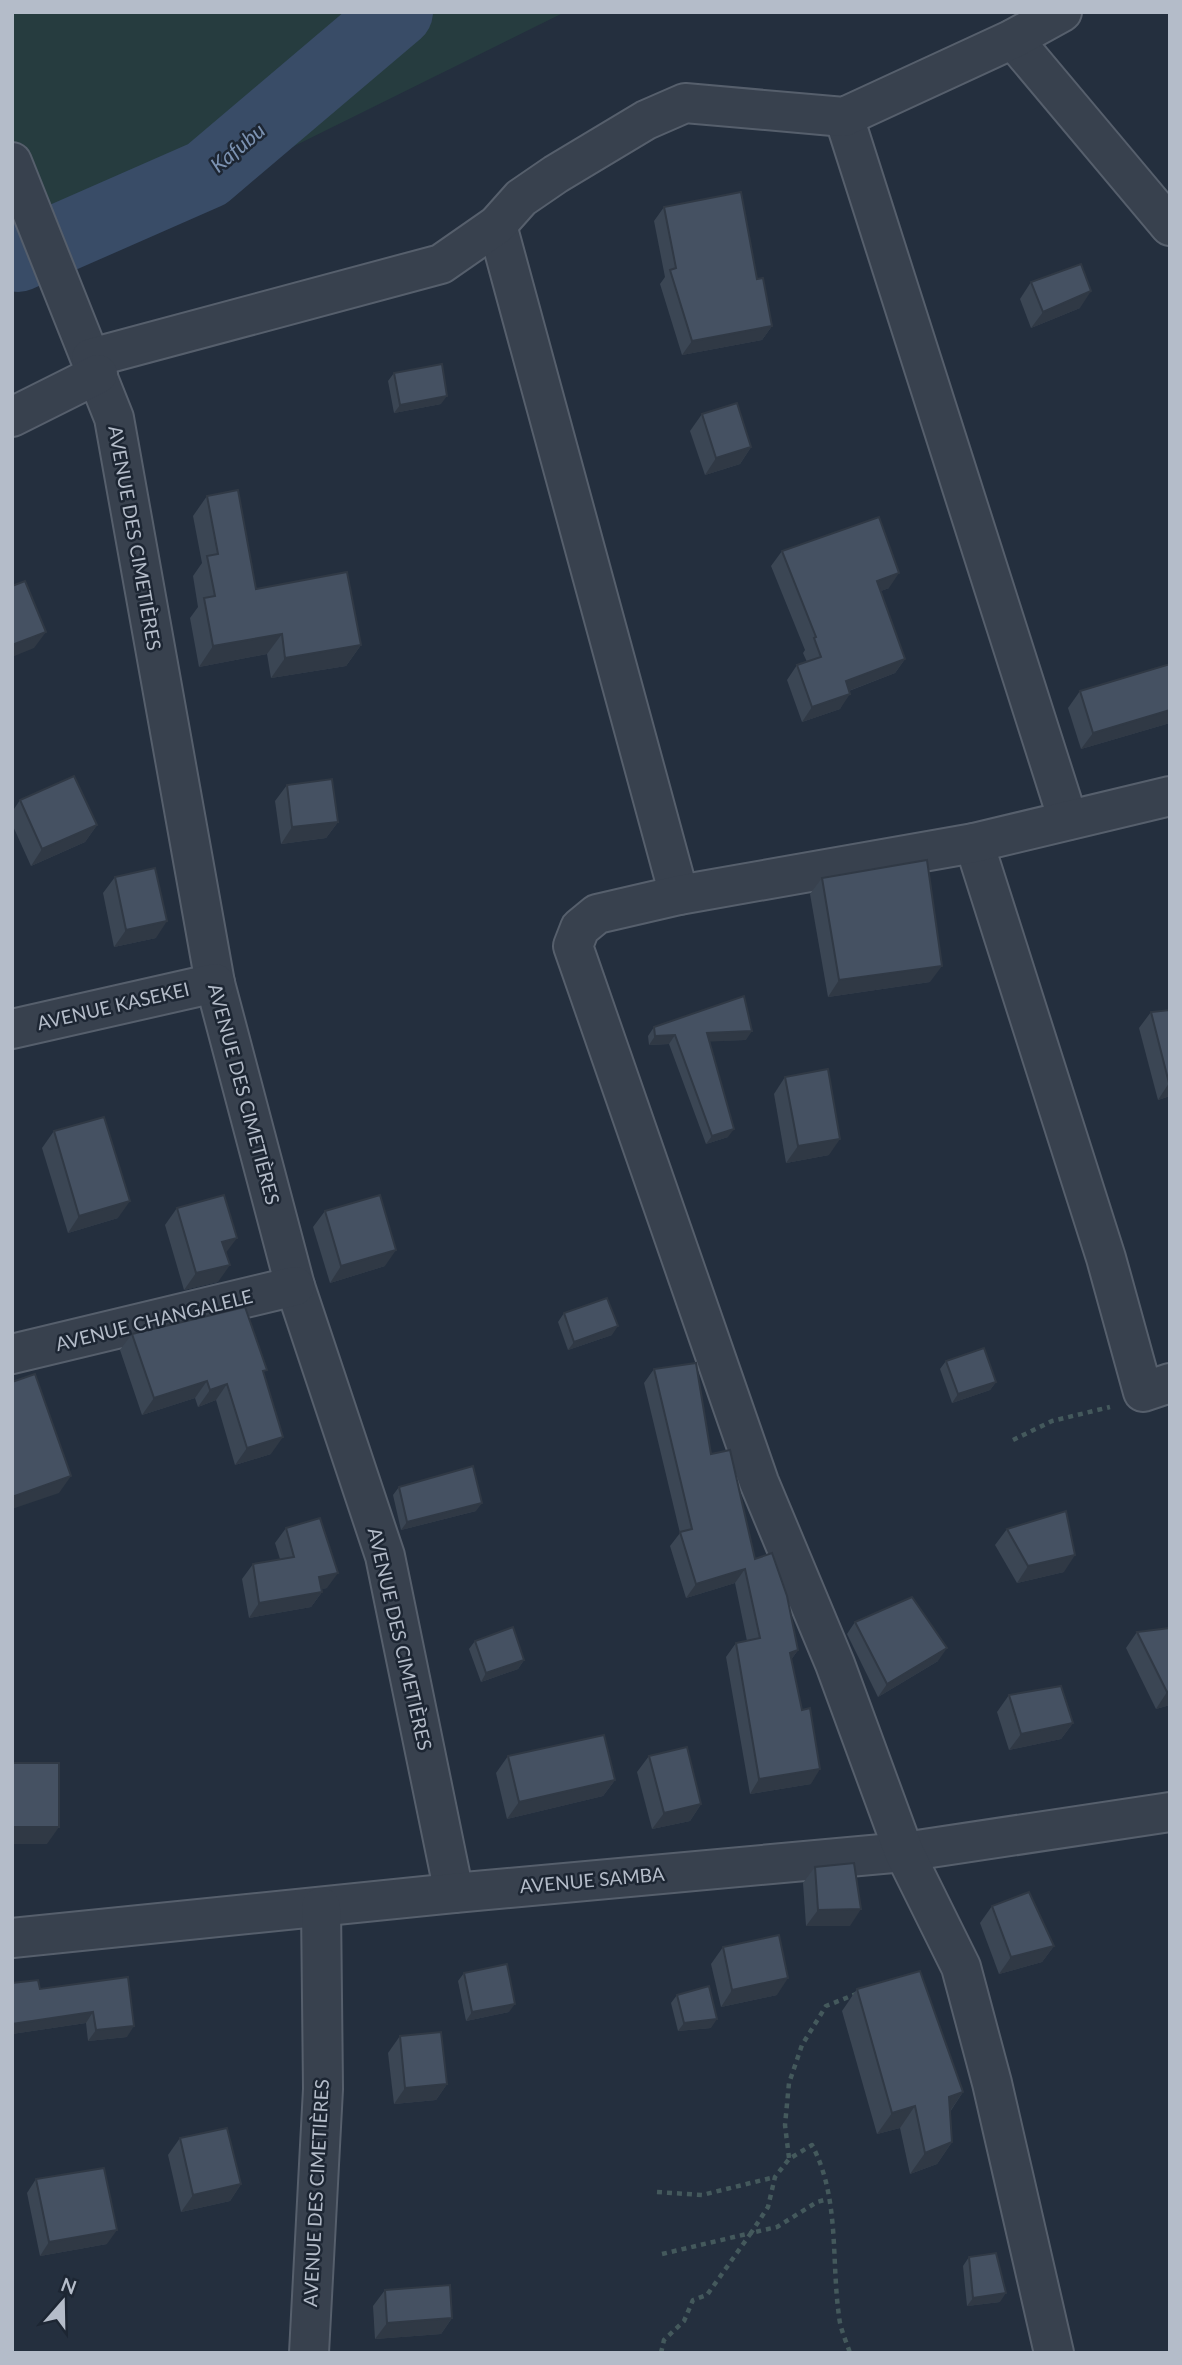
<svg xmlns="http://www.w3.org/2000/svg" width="1182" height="2365" font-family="Lato,sans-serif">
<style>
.green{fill:#263c3f}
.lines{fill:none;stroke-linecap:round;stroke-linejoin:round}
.river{stroke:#394c67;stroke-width:70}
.minor-casing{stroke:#565f6c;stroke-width:42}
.path{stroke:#44595c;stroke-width:4.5;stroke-dasharray:5 5;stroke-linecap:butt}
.minor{stroke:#38414e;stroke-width:38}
.wall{fill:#3b4654}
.shaded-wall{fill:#303945}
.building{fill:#455162;stroke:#303945;stroke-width:2}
.labels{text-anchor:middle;stroke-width:5;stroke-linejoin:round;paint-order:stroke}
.street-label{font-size:19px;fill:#b4bcc9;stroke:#1d2633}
.water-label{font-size:21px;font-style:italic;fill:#7c92b1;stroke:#1d2633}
</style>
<rect width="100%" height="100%" fill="#242f3e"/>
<polygon class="green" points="12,12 565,12 12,286"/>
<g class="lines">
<polyline class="river" points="12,256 18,257 207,174 398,12"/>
<defs>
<g id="minor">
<polyline points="1013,39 1170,226"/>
<polyline points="844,117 1068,820"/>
<polyline points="12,162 114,418 215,983 295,1286 385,1556 454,1893"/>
<polyline points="497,225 679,895"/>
<polyline points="91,358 441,264 497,225 521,198 556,174 646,120 685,103 844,117 1013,39 1062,12"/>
<polyline points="12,417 98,374"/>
<polyline points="974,843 1106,1258 1143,1392 1170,1383"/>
<polyline points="12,1029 215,983"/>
<polyline points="12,1354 295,1286"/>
<polyline points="12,1938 454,1893 904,1852 1170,1812"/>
<polyline points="309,2353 323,2089 321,1907"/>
<polyline points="1054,2353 992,2083 961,1967 904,1852 835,1664 759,1482 573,946 580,928 597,914 679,895 974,843 1170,796"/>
</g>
</defs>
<use href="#minor" class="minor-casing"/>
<g class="path">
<polyline points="1013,1440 1052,1421 1110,1407"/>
<polyline points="789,2158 785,2125 789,2083 802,2045 826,2006 856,1994"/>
<polyline points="657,2192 702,2195 775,2177"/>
<path d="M662 2254 751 2233 768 2207 775 2177 789 2159 812 2145C840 2198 831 2260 839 2316 840 2328 846 2341 850 2353"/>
<polyline points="661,2353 664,2340 684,2321 693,2300 707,2295 751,2233 777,2227 817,2202 828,2199"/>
</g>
<use href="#minor" class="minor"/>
</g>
<g class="wall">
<polygon points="664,207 757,279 772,326 762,340 682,355 660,284 665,277 654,221"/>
<polygon points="1031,282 1080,308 1031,328 1020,299"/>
<polygon points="394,373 441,404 394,413 388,381"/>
<polygon points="702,414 751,447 740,464 705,475 690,431"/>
<polygon points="207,496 256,589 361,645 346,666 271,678 267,654 199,667 190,618 198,607 193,576 202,563 193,516"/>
<polygon points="782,551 889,588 881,591 905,659 895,673 849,691 840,709 802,722 787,680 797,665 807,662 803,653 805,650 771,566"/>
<polygon points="1170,664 1170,723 1081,749 1068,708 1080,691"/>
<polygon points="287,785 338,822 326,838 281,844 275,801"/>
<polygon points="20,800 97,825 85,842 31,866 12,824 12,812"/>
<polygon points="115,877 156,938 114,947 103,893"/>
<polygon points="822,878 930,982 828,997 810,894"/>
<polygon points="1170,1010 1170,1096 1158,1100 1139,1028 1151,1012"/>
<polygon points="654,1027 746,1040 710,1041 728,1137 706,1144 669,1044 649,1045 648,1036"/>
<polygon points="785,1077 829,1155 786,1163 774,1094"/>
<polygon points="54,1131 118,1218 68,1233 42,1148"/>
<polygon points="177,1208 226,1253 218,1282 184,1290 165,1225"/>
<polygon points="325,1211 385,1266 330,1283 313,1227"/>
<polygon points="564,1313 612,1335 568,1350 558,1322"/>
<polygon points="132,1334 264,1374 271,1454 235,1465 216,1400 198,1407 195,1398 142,1415 120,1350"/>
<polygon points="946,1361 996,1382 990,1390 952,1403 940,1369"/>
<polygon points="654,1369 711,1454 755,1559 798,1650 791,1660 811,1784 750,1794 726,1657 736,1643 747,1641 735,1583 686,1598 670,1546 680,1533 644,1383"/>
<polygon points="399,1487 476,1511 401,1530 393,1495"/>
<polygon points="286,1528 327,1588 321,1589 322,1592 311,1607 249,1618 242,1579 253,1564 280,1559 275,1543"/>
<polygon points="1007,1529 1064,1572 1017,1583 995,1545"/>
<polygon points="855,1622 938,1661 878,1697 847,1634"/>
<polygon points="1170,1628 1170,1705 1156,1709 1126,1648 1137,1632"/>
<polygon points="475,1641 524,1660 518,1669 481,1682 469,1649"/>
<polygon points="1009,1695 1073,1723 1061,1739 1009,1750 997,1712"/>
<polygon points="508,1756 615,1780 603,1796 507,1819 496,1773"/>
<polygon points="649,1756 701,1804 690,1821 652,1829 637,1772"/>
<polygon points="815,1867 850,1926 806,1926 803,1883"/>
<polygon points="992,1906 1054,1946 1042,1962 999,1974 980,1923"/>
<polygon points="723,1947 777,1995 721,2007 711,1964"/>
<polygon points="464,1973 509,2012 466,2021 458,1981"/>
<polygon points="128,1977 127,2037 88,2041 86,2023 12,2034 12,1983 40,1989"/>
<polygon points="857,1989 963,2092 950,2112 952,2142 937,2164 910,2174 900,2128 877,2134 842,2011"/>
<polygon points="677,1995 711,2028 678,2031 671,2003"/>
<polygon points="400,2036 447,2084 436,2100 394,2104 388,2053"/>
<polygon points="180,2138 241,2184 230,2201 181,2212 168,2155"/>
<polygon points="36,2179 107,2244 40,2256 27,2193"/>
<polygon points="969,2257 1000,2302 967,2306 963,2266"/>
<polygon points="385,2290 452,2318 441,2334 375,2339 373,2306"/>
</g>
<g class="shaded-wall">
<polygon points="1091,291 1080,308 1031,328 1043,312"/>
<polygon points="772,326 762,340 682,355 692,341"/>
<polygon points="447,396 441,404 394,413 400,405"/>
<polygon points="751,447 740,464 705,475 716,458"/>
<polygon points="899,573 889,588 867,596 877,581"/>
<polygon points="46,632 34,648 12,657 12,645"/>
<polygon points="282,634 267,654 199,667 213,646"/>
<polygon points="361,645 346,666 271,678 285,658"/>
<polygon points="905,659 895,673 835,696 846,681"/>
<polygon points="850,694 840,709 802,722 812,707"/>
<polygon points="1170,710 1170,723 1081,749 1093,733"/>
<polygon points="338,822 326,838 281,844 292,827"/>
<polygon points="97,825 85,842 31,866 42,849"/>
<polygon points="167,921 156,938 114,947 126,930"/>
<polygon points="942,966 930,982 828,997 839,980"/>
<polygon points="752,1031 746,1040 701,1042 707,1033"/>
<polygon points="675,1035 669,1044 649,1045 655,1036"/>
<polygon points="1169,1083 1170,1096 1158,1100"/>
<polygon points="734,1129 728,1137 706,1144 712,1136"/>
<polygon points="840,1139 829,1155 786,1163 798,1146"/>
<polygon points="130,1201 118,1218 68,1233 79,1216"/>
<polygon points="237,1238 225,1254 222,1242"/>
<polygon points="396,1250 385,1266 330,1283 341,1266"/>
<polygon points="230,1265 218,1282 184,1290 196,1273"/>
<polygon points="618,1326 612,1335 568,1350 574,1342"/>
<polygon points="207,1381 195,1398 142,1415 154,1398"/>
<polygon points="996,1382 990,1390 952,1403 958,1394"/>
<polygon points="227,1384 216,1400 198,1407 210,1390"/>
<polygon points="283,1437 271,1454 235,1465 247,1448"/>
<polygon points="71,1476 59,1493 12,1509 12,1497"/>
<polygon points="482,1503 476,1511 401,1530 407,1522"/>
<polygon points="1075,1555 1064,1572 1017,1583 1028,1566"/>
<polygon points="745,1569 735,1583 686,1598 696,1584"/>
<polygon points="338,1573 327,1588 309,1592 319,1577"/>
<polygon points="322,1592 311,1607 249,1618 259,1603"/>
<polygon points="947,1648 938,1661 878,1697 887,1684"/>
<polygon points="798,1650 788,1664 790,1653"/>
<polygon points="524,1660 518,1669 481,1682 486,1673"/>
<polygon points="1170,1691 1170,1705 1156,1709 1167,1692"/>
<polygon points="1073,1723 1061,1739 1009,1750 1021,1734"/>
<polygon points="820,1769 811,1784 750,1794 759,1779"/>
<polygon points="615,1780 603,1796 507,1819 519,1802"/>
<polygon points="701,1804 690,1821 652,1829 664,1813"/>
<polygon points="12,1827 59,1827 47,1844 12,1844"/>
<polygon points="861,1909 850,1926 806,1926 818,1910"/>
<polygon points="1054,1946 1042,1962 999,1974 1011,1957"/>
<polygon points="788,1978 777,1995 721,2007 732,1990"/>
<polygon points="515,2004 509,2012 466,2021 472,2012"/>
<polygon points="93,2012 86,2023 12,2034 12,2024"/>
<polygon points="717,2019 711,2028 678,2031 684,2023"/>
<polygon points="134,2026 127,2037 88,2041 96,2030"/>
<polygon points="447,2084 436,2100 394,2104 405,2088"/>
<polygon points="963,2092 948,2114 949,2097"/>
<polygon points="915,2106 900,2128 877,2134 892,2113"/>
<polygon points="952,2142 937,2164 910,2174 925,2153"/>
<polygon points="241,2184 230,2201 181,2212 193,2195"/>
<polygon points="117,2230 107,2244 40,2256 49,2242"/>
<polygon points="1006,2293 1000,2302 967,2306 973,2298"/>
<polygon points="452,2318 441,2334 375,2339 387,2323"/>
</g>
<g class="building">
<polygon points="741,192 757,279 763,278 772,326 692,341 670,270 676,268 664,207"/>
<polygon points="1081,264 1091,291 1043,312 1031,282"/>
<polygon points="442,364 447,396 400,405 394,373"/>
<polygon points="737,403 751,447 716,458 702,414"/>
<polygon points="238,490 256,589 347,572 361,645 285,658 282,634 213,646 204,598 215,596 207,556 218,554 207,496"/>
<polygon points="879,517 899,573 877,581 905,659 846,681 850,694 812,707 797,665 821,657 814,638 816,637 782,551"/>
<polygon points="25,581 46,632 12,645 12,586"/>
<polygon points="1170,664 1170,710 1093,733 1080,691"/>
<polygon points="74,776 97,825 42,849 20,800"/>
<polygon points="332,779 338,822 292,827 287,785"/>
<polygon points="927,860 942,966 839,980 822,878"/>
<polygon points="155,868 167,921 126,930 115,877"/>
<polygon points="744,996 752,1031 707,1033 734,1129 712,1136 675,1035 655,1036 654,1027"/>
<polygon points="1170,1010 1170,1083 1169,1083 1151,1012"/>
<polygon points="828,1069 840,1139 798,1146 785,1077"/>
<polygon points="104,1117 130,1201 79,1216 54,1131"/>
<polygon points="224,1195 237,1238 222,1242 230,1265 196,1273 177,1208"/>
<polygon points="380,1195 396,1250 341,1266 325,1211"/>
<polygon points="607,1298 618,1326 574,1342 564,1313"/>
<polygon points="245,1307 267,1370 263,1371 283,1437 247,1448 227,1384 210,1390 207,1381 154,1398 132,1334"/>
<polygon points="984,1348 996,1382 958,1394 946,1361"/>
<polygon points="696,1363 711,1454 730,1450 755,1559 772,1553 787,1596 798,1650 790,1653 802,1710 810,1708 820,1769 759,1779 736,1643 760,1638 745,1569 696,1584 680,1532 692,1529 654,1369"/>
<polygon points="35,1374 71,1476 12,1497 12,1382"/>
<polygon points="473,1466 482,1503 407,1522 399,1487"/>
<polygon points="1066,1511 1075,1555 1028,1566 1007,1529"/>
<polygon points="320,1518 338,1573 319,1577 322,1592 259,1603 253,1564 294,1557 286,1528"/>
<polygon points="912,1597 947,1648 887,1684 855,1622"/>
<polygon points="513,1627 524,1660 486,1673 475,1641"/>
<polygon points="1170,1628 1170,1691 1167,1692 1137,1632"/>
<polygon points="1061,1686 1073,1723 1021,1734 1009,1695"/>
<polygon points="604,1735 615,1780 519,1802 508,1756"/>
<polygon points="687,1747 701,1804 664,1813 649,1756"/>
<rect x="12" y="1763" width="47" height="64"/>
<polygon points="854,1863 861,1909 818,1910 815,1867"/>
<polygon points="1029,1892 1054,1946 1011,1957 992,1906"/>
<polygon points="779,1935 788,1978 732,1990 723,1947"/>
<polygon points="507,1964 515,2004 472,2012 464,1973"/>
<polygon points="920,1971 963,2092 949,2097 952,2142 925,2153 915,2106 892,2113 857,1989"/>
<polygon points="128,1977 134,2026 96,2030 93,2012 12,2024 12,1983 38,1980 40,1989"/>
<polygon points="709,1986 717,2019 684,2023 677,1995"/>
<polygon points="441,2032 447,2084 405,2088 400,2036"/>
<polygon points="227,2128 241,2184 193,2195 180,2138"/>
<polygon points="104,2168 117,2230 49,2242 36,2179"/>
<polygon points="996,2253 1006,2293 973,2298 969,2257"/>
<polygon points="450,2285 452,2318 387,2323 385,2290"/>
</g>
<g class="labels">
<g class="street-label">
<text transform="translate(135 538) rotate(80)" y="7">AVENUE DES CIMETIÈRES</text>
<text transform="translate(113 1006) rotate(-13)" y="7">AVENUE KASEKEI</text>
<text transform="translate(244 1094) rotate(75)" y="7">AVENUE DES CIMETIÈRES</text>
<text transform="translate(154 1320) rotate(-14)" y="7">AVENUE CHANGALELE</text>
<text transform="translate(400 1639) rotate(77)" y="7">AVENUE DES CIMETIÈRES</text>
<text transform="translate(592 1880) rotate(-5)" y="7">AVENUE SAMBA</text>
<text transform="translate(316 2193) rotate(-87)" y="7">AVENUE DES CIMETIÈRES</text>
</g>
<g class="water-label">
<text transform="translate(238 148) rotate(-40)" y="7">Kafubu</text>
</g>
</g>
<rect width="1182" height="2365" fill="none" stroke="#b4bcc9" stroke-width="28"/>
<g transform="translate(63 2302) rotate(20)" stroke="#1d2633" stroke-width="5" paint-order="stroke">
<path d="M0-5L12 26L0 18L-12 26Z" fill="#b4bcc9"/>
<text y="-10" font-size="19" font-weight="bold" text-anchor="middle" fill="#b4bcc9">N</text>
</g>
</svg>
